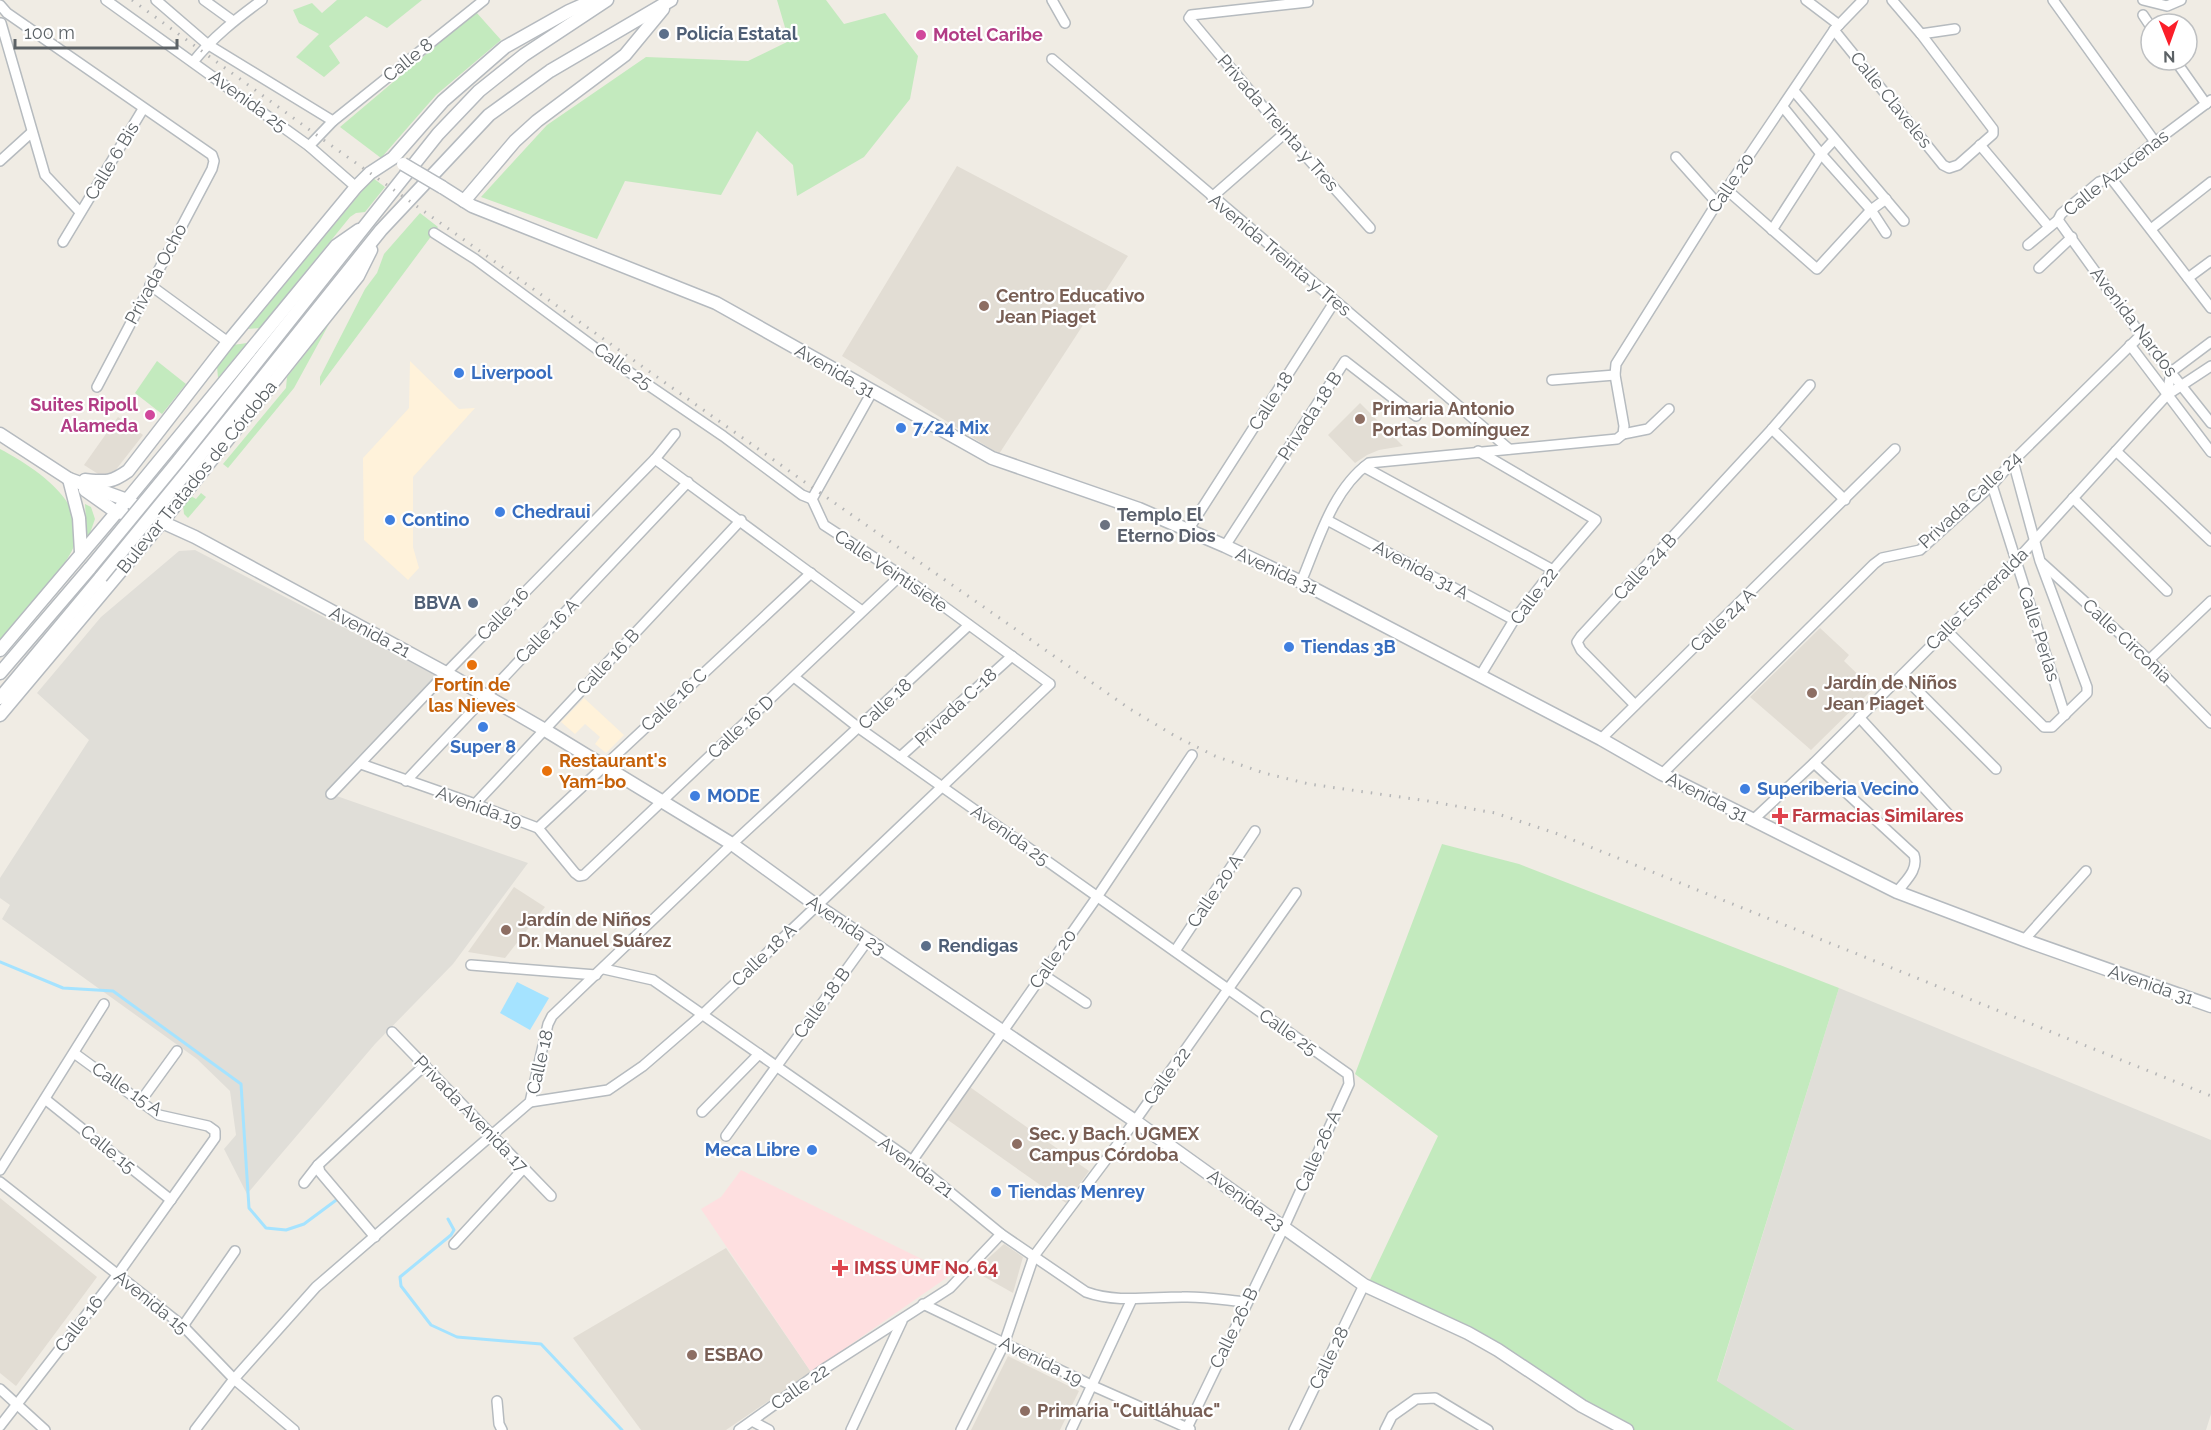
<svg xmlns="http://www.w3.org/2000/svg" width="2211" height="1430" font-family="Raleway,sans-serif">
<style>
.commercial{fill:#fff2da}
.industrial{fill:#e0ded8}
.education{fill:#e2ddd4}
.medical{fill:#fedfe0}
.green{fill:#c3eabe}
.water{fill:#a5e3ff}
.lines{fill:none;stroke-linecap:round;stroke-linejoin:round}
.stream{stroke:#a5e3ff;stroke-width:3}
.street-casing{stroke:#b6bbbf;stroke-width:12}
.secondary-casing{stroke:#b5babf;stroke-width:15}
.street{stroke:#fff;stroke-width:9}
.secondary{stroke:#fff;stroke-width:12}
.rail{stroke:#b5b6b7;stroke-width:3;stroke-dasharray:1.5 8;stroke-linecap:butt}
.secondary-bridge-casing{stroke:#b5babf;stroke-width:15;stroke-linecap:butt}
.secondary-bridge{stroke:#fff;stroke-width:12}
.service-dot{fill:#5c6f8a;stroke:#fff;stroke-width:2}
.hotel-dot{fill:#d1479c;stroke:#fff;stroke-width:2}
.education-dot{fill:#8d6e63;stroke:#fff;stroke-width:2}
.shop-dot{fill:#3f7fe0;stroke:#fff;stroke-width:2}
.worship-dot{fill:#6b7280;stroke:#fff;stroke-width:2}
.food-dot{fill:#e8710a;stroke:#fff;stroke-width:2}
.health-dot{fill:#e0444e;stroke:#fff;stroke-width:2}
.labels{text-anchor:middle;stroke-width:4.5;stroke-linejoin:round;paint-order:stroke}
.service-label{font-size:18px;font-weight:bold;fill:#4e5e75;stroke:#fff;text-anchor:start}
.hotel-label{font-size:18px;font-weight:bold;fill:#b23c85;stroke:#fff;text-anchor:start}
.street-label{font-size:18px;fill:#5c6266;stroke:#fff}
.education-label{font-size:18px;font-weight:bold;fill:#785e54;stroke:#fff;text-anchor:start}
.shop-label{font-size:18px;font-weight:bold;fill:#366cbe;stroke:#fff;text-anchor:start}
.worship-label{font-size:18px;font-weight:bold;fill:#5b616d;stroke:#fff;text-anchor:start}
.food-label{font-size:18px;font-weight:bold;fill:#c56008;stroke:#fff}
.health-label{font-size:18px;font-weight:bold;fill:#be3a42;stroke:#fff;text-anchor:start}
</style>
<rect width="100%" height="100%" fill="#f0ece4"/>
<g class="commercial">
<polygon points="410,361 459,409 475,408 413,477 413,547 419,568 408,580 364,540 363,458 409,408"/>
<polygon points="584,698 624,735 606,753 595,744 600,737 585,724 575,734 561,722"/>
</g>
<g class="industrial">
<polygon points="195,550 437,676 331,794 528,863 453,964 375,1044 247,1194 224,1149 236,1135 230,1091 197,1059 2,919 10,905 0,898 0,878 89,740 37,693 101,617 179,551"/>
<polygon points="1839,988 2211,1140 2211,1414 2206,1430 1795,1430 1717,1382"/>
</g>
<g class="education">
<polygon points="957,166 1128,256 999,454 842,356"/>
<polygon points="1360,403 1403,446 1379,450 1367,455 1355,463 1328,435"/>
<polygon points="118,417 143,435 111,476 103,477 84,465"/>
<polygon points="1820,628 1849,655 1844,661 1873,689 1811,750 1750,697"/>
<polygon points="514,887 545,907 505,958 468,952"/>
<polygon points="967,1085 1089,1171 1066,1203 945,1118"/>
<polygon points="0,1198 97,1277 16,1386 0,1373"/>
<polygon points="1004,1244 1023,1257 1013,1293 974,1271"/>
<polygon points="726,1248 811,1372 726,1430 641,1430 573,1338"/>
<polygon points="1008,1356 1079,1391 1060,1430 971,1430"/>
</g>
<polygon class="medical" points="741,1170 952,1274 811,1372 701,1209 721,1197"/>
<g class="green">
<polygon points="337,0 422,0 387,28 366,16 329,46 340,63 324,77 296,57 319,34 299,23 293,10 312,3 322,13"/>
<polygon points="777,0 826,0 844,24 885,13 918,56 910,99 864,157 797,196 793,165 757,131 721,195 625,181 597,239 481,197 547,125 646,57 748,61 789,41"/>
<polygon points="476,12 501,40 436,95 381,158 340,127"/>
<polygon points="373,178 385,187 365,212 356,213 350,217 260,328 248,329"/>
<polygon points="420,213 438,227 320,386 320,377 365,289 377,273 384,254"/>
<polygon points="329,324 294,388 228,468 223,464 286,388 287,377"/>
<polygon points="247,343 218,378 217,366 233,345"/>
<polygon points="157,361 186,384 162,414 135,393"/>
<path d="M0 449C32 466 90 502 74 546 68 561 57 572 47 584 31 602 16 621 0 640Z"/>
<polygon points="201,493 206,497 188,518 184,514 183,506 191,496 196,499"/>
<polygon points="85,504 91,507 95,519 89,536 87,535"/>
<polygon points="1442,844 1519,864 1839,988 1717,1381 1795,1430 1633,1430 1576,1397 1485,1335 1368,1284 1438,1136 1355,1074"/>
</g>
<polygon class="water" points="517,982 549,998 530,1030 500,1013"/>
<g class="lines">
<g class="stream">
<polyline points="0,962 63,988 113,991 241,1084 249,1208 266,1228 286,1230 304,1224 339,1198"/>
<polyline points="448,1219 454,1230 451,1235 400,1277 401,1286 431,1325 457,1337 541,1344 622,1430"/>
</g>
<defs>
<g id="street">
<polyline points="106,0 309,146 356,187"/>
<polyline points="156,0 207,44 333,121"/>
<polyline points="204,0 233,21"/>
<polyline points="1052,0 1065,23"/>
<polyline points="1806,0 1839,25"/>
<polyline points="2053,0 2155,142"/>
<polyline points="2143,0 2167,6 2181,0"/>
<polyline points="1308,2 1191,15 1189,18 1285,133 1370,228"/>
<polyline points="0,5 7,13 212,155 214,161 212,169 97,387"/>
<polyline points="2143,15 2151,27"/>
<polyline points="1,23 45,175 80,212"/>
<polyline points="1834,30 1943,165 1949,168 1958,165 1993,134 1993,129 1921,34 1892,0"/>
<polyline points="1921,34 1955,29"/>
<polyline points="1052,59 1509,449"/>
<polyline points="2175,60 2206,104"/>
<path d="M193 62C213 37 236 19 262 0"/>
<polyline points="1794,91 1904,221"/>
<polyline points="1783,107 1821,154 1871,210 1886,233"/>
<polyline points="1980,145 2049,227"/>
<polyline points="309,146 333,121 484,0"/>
<polyline points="1676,157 1717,203"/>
<polyline points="0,161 32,132"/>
<polyline points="2111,178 2211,308"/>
<polyline points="1726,189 1817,269 1871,210 1886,199"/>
<polyline points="1212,197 1285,133"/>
<polyline points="2058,220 2141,335 2211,423"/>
<polyline points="2151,229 2211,182"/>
<polyline points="1772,230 1821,154 1834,140"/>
<polyline points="434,233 475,259 613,361 723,436 802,495 812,499"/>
<polyline points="63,242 143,109"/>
<polyline points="2028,245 2058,220 2061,214 2099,182 2111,178 2155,142 2211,100"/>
<polyline points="2039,268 2072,237"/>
<polyline points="2188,278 2211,261"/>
<polyline points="150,285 228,342"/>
<polyline points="2130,345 2211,452"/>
<polyline points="1552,380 1615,375"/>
<polyline points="2167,395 2171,372 2211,342"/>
<polyline points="1772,429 1845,500"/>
<polyline points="1623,434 1648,429 1669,409"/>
<polyline points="1478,451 1596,520 1553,570 1514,620 1480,676"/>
<polyline points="2116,451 2211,541"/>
<polyline points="655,459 862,611"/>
<polyline points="1364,467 1553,570"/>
<polyline points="1992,485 2065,715"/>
<polyline points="2073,498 2167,591"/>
<polyline points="1327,520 1514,620"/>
<polyline points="1188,530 1335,301"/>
<polyline points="1225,546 1345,361 1416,416"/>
<polyline points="2042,563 2149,660 2211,723"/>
<path d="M1301 582C1318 542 1332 490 1369 463L1617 439 1623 434 1624 426 1615 375 1616 364 1717 203 1834 30 1863 0"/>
<polyline points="1946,630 2044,727 2052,727 2087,693 2087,687 2040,561 2013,461"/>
<polyline points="2149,660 2211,601"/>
<polyline points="1902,675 1996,769"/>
<polyline points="794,677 859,728 1348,1074 1349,1084 1284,1227 1186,1430"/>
<polyline points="1635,705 1581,650 1577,642 1581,636 1772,429 1810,385"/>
<polyline points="1859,717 1950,816"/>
<polyline points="1601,739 1895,449"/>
<polyline points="900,757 1012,656"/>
<path d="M1814 763 1914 855C1919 870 1905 881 1897 892"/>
<polyline points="361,764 475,804 538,828 575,873 579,876 584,875 901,575"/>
<polyline points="1662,774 1874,564 1882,558 1920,550 1992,485 2013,461 2141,335"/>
<polyline points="406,781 688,482"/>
<polyline points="331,794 446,673 655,459 675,434"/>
<polyline points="475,804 741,520"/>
<polyline points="1753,820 1814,763 2015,562 2167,395 2211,366"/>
<polyline points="538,828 811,573"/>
<polyline points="2024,940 2086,871"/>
<polyline points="1175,951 1255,831"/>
<polyline points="471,965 596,975"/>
<path d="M604 969 653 980 912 1161 1001 1234 1086 1292C1116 1303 1150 1297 1182 1297 1203 1296 1225 1300 1247 1302"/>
<polyline points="1042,974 1086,1003"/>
<polyline points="392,1032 551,1196"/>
<polyline points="45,1099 171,1200"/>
<polyline points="140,1102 177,1051"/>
<polyline points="530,1102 608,1090 643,1066 703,1014 1050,684 901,575 824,525 812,499 872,392"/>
<polyline points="702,1112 759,1054"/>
<polyline points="726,1136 868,940"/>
<polyline points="912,1161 1097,897 1192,755"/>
<polyline points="318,1165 320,1172 375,1237"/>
<polyline points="0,1170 104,1004"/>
<polyline points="0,1182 183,1326 234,1379 294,1430"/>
<polyline points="304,1183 318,1165 425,1065"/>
<polyline points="454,1244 523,1169"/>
<polyline points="923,1304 1093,1386 1190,1429"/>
<polyline points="183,1326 235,1251"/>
<polyline points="0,1389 45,1430"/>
<polyline points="497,1401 499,1424 502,1430"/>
<polyline points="752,1421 769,1430"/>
<polyline points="0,1426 118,1274 215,1138 215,1131 208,1126 159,1115 74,1053"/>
<polyline points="195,1430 234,1379 316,1287 530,1102 548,1024 552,1016 732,844 969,625"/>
<polyline points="739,1430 827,1367 950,1288 1001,1234"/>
<polyline points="851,1430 902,1321"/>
<polyline points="961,1430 1004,1344 1034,1256 1135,1121 1296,893"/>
<polyline points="1071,1430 1132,1299"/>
<polyline points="1294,1430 1364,1285"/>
<polyline points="1385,1430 1392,1416 1416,1399 1435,1398 1488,1430"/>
</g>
<g id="secondary">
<polyline points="442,187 472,206 716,303 992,458 1139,509 1225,546 1301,582 1601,739 1662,774 1897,892 2024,940 2211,1006"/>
<polyline points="464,201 515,141 537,121 625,55 663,9"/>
<polyline points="0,434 69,479 127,500 162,522 195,537 446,673 545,730 732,844 816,905 1135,1121 1364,1285 1468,1333 1498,1350 1582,1406 1627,1430"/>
<polyline points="179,460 438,134 479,91 524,55 607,0"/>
<polyline points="190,468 381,230 489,115 550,71 671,0"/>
<polyline points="69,479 79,518 81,552"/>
<path d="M85 480C106 482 111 483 128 471L228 342 356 187 370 173 393 158 443 101 505 47 569 11 594 0"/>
<polyline points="85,490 116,512 123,513"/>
<polyline points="0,650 127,500 336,246 359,230"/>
<polyline points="0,673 90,568"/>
<polyline points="0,698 101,577"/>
<polyline points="0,715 162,522 358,276 371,250"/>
</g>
</defs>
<use href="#street" class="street-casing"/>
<use href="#secondary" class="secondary-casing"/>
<use href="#street" class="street"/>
<use href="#secondary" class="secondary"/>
<polyline class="rail" points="132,0 318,136 816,490 1130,709 1175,736 1215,756 1264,773 1309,784 1428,801 1495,813 1558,834 2211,1096"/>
<defs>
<g id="secondary-bridge">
<polyline points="403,164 442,187"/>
<polyline points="90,568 179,460"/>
<polyline points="101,577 190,468"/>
</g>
</defs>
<use href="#secondary-bridge" class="secondary-bridge-casing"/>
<use href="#secondary-bridge" class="secondary-bridge"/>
</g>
<g class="service-dot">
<circle cx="664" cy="34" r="6"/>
<circle cx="473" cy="603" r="6"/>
<circle cx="926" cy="946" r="6"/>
</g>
<g class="hotel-dot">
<circle cx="921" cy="35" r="6"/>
<circle cx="150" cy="415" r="6"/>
</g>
<g class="education-dot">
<circle cx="984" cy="306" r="6"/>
<circle cx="1360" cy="419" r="6"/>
<circle cx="1812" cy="693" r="6"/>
<circle cx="506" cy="930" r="6"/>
<circle cx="1017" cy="1144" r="6"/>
<circle cx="692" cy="1355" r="6"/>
<circle cx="1025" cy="1411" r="6"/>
</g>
<g class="shop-dot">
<circle cx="459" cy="373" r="6"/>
<circle cx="901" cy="428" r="6"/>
<circle cx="500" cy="512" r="6"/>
<circle cx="390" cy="520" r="6"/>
<circle cx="1289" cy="647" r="6"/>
<circle cx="483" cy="727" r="6"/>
<circle cx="1745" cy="789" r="6"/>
<circle cx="695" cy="796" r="6"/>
<circle cx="812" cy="1150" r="6"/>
<circle cx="996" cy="1192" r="6"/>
</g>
<circle class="worship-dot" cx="1105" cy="525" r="6"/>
<g class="food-dot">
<circle cx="472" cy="665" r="6"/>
<circle cx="547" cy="771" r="6"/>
</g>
<g class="health-dot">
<path d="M1777 807h6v6h6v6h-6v6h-6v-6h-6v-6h6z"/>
<path d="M837 1259h6v6h6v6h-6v6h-6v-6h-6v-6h6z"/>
</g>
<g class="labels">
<g class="service-label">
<text x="676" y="40">Policía Estatal</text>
<text x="461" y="609" text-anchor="end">BBVA</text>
<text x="938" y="952">Rendigas</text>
</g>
<g class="hotel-label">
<text x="933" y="41">Motel Caribe</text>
<text x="138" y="411" text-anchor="end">Suites Ripoll<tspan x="138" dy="21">Alameda</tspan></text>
</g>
<g class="street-label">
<text transform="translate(408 60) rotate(-39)" y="6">Calle 8</text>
<text transform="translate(1891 100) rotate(51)" y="6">Calle Claveles</text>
<text transform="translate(248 101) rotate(36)" y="6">Avenida 25</text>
<text transform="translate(1278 123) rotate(49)" y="6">Privada Treinta y Tres</text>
<text transform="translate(112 161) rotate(-59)" y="6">Calle 6 Bis</text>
<text transform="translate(2116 173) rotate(-38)" y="6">Calle Azucenas</text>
<text transform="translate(1731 183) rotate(-56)" y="6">Calle 20</text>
<text transform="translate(1280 255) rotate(40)" y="6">Avenida Treinta y Tres</text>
<text transform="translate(156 274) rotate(-62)" y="6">Privada Ocho</text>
<text transform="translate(2134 322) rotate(53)" y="6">Avenida Nardos</text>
<text transform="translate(623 366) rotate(35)" y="6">Calle 25</text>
<text transform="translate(835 371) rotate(30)" y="6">Avenida 31</text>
<text transform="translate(1271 401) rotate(-57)" y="6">Calle 18</text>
<text transform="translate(1310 416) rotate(-57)" y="6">Privada 18 B</text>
<text transform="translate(197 477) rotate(-51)" y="6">Bulevar Tratados de Córdoba</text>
<text transform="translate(1970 500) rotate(-43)" y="6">Privada Calle 24</text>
<text transform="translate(1645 567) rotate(-47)" y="6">Calle 24 B</text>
<text transform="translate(1421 570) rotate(28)" y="6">Avenida 31 A</text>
<text transform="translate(891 571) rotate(34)" y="6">Calle Veintisiete</text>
<text transform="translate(1277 571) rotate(25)" y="6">Avenida 31</text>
<text transform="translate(1534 596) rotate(-53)" y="6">Calle 22</text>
<text transform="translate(1977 599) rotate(-45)" y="6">Calle Esmeralda</text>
<text transform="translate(503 614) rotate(-46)" y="6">Calle 16</text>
<text transform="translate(1723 620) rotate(-44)" y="6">Calle 24 A</text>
<text transform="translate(547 631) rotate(-46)" y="6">Calle 16 A</text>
<text transform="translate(370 632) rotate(28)" y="6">Avenida 21</text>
<text transform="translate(2039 634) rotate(72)" y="6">Calle Perlas</text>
<text transform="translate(2127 641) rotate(43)" y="6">Calle Circonia</text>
<text transform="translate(608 662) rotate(-47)" y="6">Calle 16 B</text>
<text transform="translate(674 700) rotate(-43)" y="6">Calle 16 C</text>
<text transform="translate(885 704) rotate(-43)" y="6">Calle 18</text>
<text transform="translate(956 707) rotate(-43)" y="6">Privada C-18</text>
<text transform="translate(741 727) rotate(-43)" y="6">Calle 16 D</text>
<text transform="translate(1707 797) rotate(27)" y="6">Avenida 31</text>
<text transform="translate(479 807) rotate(20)" y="6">Avenida 19</text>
<text transform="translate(1010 835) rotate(35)" y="6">Avenida 25</text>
<text transform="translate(1215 891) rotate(-56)" y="6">Calle 20 A</text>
<text transform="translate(846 925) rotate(34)" y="6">Avenida 23</text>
<text transform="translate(764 955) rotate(-44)" y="6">Calle 18 A</text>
<text transform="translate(1053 959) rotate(-55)" y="6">Calle 20</text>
<text transform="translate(2151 985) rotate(19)" y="6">Avenida 31</text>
<text transform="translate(822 1003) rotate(-54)" y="6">Calle 18 B</text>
<text transform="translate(1288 1032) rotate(35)" y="6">Calle 25</text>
<text transform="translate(540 1062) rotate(-77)" y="6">Calle 18</text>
<text transform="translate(1167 1076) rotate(-54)" y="6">Calle 22</text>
<text transform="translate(127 1089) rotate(34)" y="6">Calle 15 A</text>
<text transform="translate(471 1114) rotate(46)" y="6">Privada Avenida 17</text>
<text transform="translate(108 1149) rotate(39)" y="6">Calle 15</text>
<text transform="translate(1318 1151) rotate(-66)" y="6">Calle 26-A</text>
<text transform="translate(916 1167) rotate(37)" y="6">Avenida 21</text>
<text transform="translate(1246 1200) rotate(36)" y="6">Avenida 23</text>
<text transform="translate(151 1302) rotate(39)" y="6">Avenida 15</text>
<text transform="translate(79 1324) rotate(-52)" y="6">Calle 16</text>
<text transform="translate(1234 1328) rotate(-64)" y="6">Calle 26-B</text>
<text transform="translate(1329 1358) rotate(-64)" y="6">Calle 28</text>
<text transform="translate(1041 1361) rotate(26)" y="6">Avenida 19</text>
<text transform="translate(800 1387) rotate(-35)" y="6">Calle 22</text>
</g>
<g class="education-label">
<text x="996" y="302">Centro Educativo<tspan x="996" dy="21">Jean Piaget</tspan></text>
<text x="1372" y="415">Primaria Antonio<tspan x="1372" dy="21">Portas Domínguez</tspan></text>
<text x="1824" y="689">Jardín de Niños<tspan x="1824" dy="21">Jean Piaget</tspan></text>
<text x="518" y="926">Jardín de Niños<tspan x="518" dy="21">Dr. Manuel Suárez</tspan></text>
<text x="1029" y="1140">Sec. y Bach. UGMEX<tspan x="1029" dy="21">Campus Córdoba</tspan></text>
<text x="704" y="1361">ESBAO</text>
<text x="1037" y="1417">Primaria "Cuitláhuac"</text>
</g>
<g class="shop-label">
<text x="471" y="379">Liverpool</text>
<text x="913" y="434">7/24 Mix</text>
<text x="512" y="518">Chedraui</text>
<text x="402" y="526">Contino</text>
<text x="1301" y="653">Tiendas 3B</text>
<text x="483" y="753" text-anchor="middle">Super 8</text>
<text x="1757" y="795">Superiberia Vecino</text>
<text x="707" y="802">MODE</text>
<text x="800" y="1156" text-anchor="end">Meca Libre</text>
<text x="1008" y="1198">Tiendas Menrey</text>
</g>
<g class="worship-label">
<text x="1117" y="521">Templo El<tspan x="1117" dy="21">Eterno Dios</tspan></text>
</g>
<g class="food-label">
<text x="472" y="691">Fortín de<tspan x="472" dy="21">las Nieves</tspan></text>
<text x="559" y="767" text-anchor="start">Restaurant's<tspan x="559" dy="21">Yam-bo</tspan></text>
</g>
<g class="health-label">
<text x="1792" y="822">Farmacias Similares</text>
<text x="854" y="1274">IMSS UMF No. 64</text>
</g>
</g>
<g transform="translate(2169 42) rotate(179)"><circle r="28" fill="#ffffff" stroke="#bec0c2" stroke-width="1.5"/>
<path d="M0-4.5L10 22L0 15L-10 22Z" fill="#fb1e29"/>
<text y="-9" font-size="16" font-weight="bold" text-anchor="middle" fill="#5c6266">N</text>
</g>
<path d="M15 39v9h162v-9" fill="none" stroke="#5c6266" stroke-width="3"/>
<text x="24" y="39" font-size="18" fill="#5c6266" stroke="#ffffff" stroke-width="4.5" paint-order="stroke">100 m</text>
</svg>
